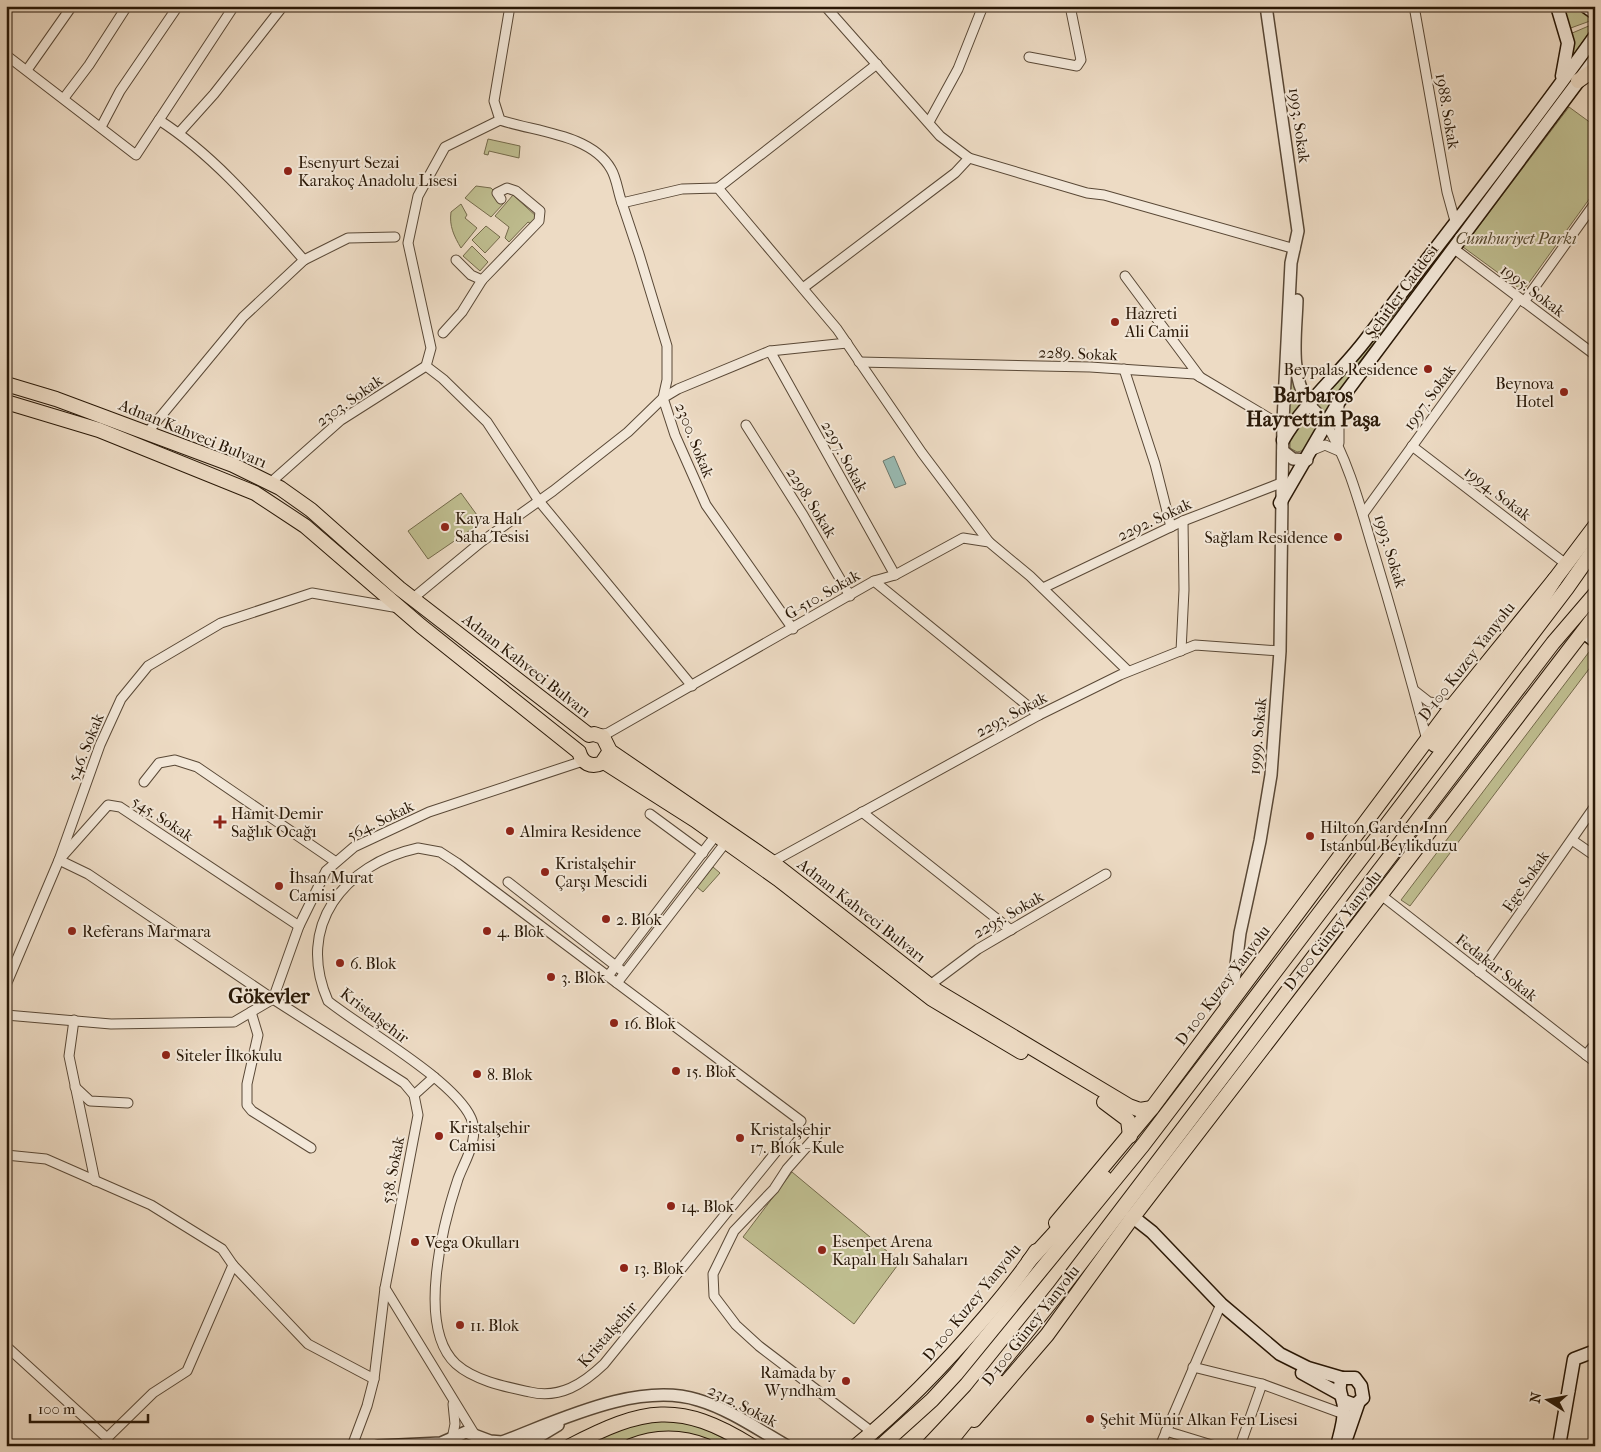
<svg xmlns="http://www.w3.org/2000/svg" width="1601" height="1452" font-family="'IM FELL French Canon',serif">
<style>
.green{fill:#bfbe90;stroke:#746a4b}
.water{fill:#99bbb3;stroke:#6c796e}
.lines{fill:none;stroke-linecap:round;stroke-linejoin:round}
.minor-casing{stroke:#594836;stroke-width:11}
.tertiary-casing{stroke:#594836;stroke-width:14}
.secondary-casing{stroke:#281706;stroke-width:15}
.primary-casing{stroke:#281706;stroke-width:16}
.trunk-casing{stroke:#281706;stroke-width:16}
.minor{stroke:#f3e8d9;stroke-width:9}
.tertiary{stroke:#f3e8d9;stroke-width:11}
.secondary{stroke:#f3e8d9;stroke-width:12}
.primary{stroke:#eddbc4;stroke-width:14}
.trunk{stroke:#eddbc4;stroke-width:14}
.poi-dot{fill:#8f2418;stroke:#f3e8d9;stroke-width:2}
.labels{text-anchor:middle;stroke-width:4;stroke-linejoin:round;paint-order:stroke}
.street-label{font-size:16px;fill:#281706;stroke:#f3e8d9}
.poi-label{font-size:16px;fill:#281706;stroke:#f3e8d9;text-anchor:start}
.park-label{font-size:16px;font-style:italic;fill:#55492f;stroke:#f3e8d9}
.district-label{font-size:21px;font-weight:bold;fill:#281706;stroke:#f3e8d9}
</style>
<rect width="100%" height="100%" fill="#eddbc4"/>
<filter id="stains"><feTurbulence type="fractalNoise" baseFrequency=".004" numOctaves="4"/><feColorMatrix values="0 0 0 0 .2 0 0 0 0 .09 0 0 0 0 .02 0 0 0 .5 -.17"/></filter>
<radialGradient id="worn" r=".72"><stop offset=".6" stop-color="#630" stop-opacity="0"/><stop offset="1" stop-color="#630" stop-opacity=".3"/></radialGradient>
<g class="green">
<polygon points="1560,6 1574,6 1593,18 1590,21 1568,29"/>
<polygon points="1591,25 1593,27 1572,57 1570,34"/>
<polygon points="1564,92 1567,94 1357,365 1325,416 1315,404 1344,375"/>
<polygon points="1569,107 1595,126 1595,191 1523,291 1463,247"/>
<polygon points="488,139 520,146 519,158 489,151 488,155 484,154"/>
<polygon points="476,186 491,188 495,192 493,196 504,203 491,217 465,198"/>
<polygon points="513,195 537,217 531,224 528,222 509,242 505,238 509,227 495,216"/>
<path d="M461 204 467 215 465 218 477 228 461 248C454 236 449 226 451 212Z"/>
<polygon points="486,226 500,237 485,253 472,240"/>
<polygon points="472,246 488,262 480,271 463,256"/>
<polygon points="1291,369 1302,402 1287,424"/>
<path d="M1307 416 1316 421C1318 432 1309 451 1297 452L1290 448V440Z"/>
<polygon points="461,493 482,522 428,559 408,531"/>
<polygon points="1592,648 1595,649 1595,661 1410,906 1401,900"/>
<polygon points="713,867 720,873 703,892 697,887"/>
<polygon points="792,1172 900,1262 854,1324 743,1237"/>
<polygon points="674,1420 695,1424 739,1446 716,1446 706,1441 641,1437 621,1446 582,1446 633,1423"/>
</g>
<polygon class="water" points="894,456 906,484 895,488 883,461"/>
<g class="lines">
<defs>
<g id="minor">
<path d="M510 6 494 101 500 120C535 132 591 134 611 169 617 179 618 193 622 203L682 189 718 188 837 329 922 453 989 542"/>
<polyline points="825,6 940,136 969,158 1087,193 1104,195 1295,249"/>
<polyline points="1414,6 1447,192 1455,221"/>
<polyline points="6,11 10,6"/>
<polyline points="6,55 136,155 234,6"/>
<polyline points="1029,57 1077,66 1081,60 1070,6"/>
<polyline points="27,70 72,6"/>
<polyline points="64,98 89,65 127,6"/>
<path d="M159 120C215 156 260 210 304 260"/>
<polyline points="929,122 958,69 983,6"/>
<polyline points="101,127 120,91 178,6"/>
<polyline points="179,133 214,94 283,6"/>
<polyline points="718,188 877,64"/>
<polyline points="1453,248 1595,355"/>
<polyline points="1125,276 1200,377"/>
<polyline points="482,280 539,221 540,211 516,191 507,188 497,193 501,199"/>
<polyline points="803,288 955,173 969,158"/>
<polyline points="1524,302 1595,203"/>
<polyline points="443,333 462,312 482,280 471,275 456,260"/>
<polyline points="770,351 895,575"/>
<polyline points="859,362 1090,367 1195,374 1274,421 1283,421"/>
<polyline points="426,366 443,379 487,422 539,501 692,686"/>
<polyline points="426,366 431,348 408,243 418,196 445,147 500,120"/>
<polyline points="1124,369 1155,464 1171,527"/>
<path d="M1326 424C1348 459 1361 509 1373 549 1392 612 1410 676 1427 740"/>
<polyline points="746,425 803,515 850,596"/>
<polyline points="147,433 243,317 304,260 348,238 395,237"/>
<polyline points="1339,443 1339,404"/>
<polyline points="1412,446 1566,564"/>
<polyline points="1313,450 1325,445 1339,451"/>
<polyline points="270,483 341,420 426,366"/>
<polyline points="1363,514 1519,299"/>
<polyline points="874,581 895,575 963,538 989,542 1030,576 1128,671"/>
<polyline points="1043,588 1183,521 1281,483"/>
<polyline points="412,599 481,542 553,491 628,432 663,398 667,380 667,346 639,254 622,203"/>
<polyline points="399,608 312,593 221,623 148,666 121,699 100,745 59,860 88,874 273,999 404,1083 414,1095 418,1115 385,1288 475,1435"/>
<polyline points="793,629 706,505 675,435 663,398 678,389 770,351 847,343"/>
<polyline points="1181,651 1184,590 1183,521"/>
<polyline points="1415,691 1429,702 1453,705"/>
<polyline points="599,735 608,733 874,581 1039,715"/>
<polyline points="144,782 159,763 175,760 197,767 336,862"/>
<polyline points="862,812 1011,930"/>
<polyline points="650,814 703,853"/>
<polyline points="1572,840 1595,856"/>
<path d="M418 848 440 852 457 863 801 1121 604 1364C583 1384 560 1399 530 1392 507 1387 475 1381 456 1364 416 1327 443 1224 458 1179 465 1160 480 1138 471 1118 454 1080 363 1029 328 1001 295 926 344 864 418 848Z"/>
<polyline points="772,862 1039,715 1120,675 1195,645 1280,651"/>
<polyline points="508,882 621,970"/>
<polyline points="1381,895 1595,1062"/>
<polyline points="1479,972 1595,806"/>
<polyline points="608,976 716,835"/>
<polyline points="617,983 726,842"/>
<polyline points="6,985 59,860 108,805 120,807 299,926"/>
<polyline points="930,985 978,949 1106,874"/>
<polyline points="273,999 299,926 326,871 354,847 429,812 583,761"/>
<polyline points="251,1012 258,1035 247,1084 247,1105 252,1111 311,1148"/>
<polyline points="6,1015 111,1024 234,1022 273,999"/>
<polyline points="74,1020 69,1056 95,1181"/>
<polyline points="1586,1055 1595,1044"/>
<polyline points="75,1087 90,1101 128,1103"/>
<polyline points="414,1095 434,1077"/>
<polyline points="818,1134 787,1169 774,1189 734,1231 713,1274 714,1296 736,1325 759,1346 872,1432"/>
<polyline points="6,1155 46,1159 151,1205 222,1249 233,1265"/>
<polyline points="6,1346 107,1438 110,1446"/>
<polyline points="1193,1367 1262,1384 1341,1413"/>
<polyline points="1166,1431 1215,1446"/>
<polyline points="107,1438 153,1393 187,1371 233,1265 308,1344 374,1379"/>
<polyline points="452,1439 455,1424 453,1404"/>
<polyline points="352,1446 367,1406 374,1379 385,1288"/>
<polyline points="1160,1446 1221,1304"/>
<polyline points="1240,1446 1262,1384"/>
</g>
<g id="tertiary">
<path d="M1297 300C1296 335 1289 372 1308 403 1313 410 1321 416 1326 424"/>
<polyline points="1283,451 1293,459 1307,460"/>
<polyline points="1226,1002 1233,989 1240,933 1260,841 1271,775 1280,651 1283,421 1291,263 1298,231 1266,6"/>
<path d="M378 1446 441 1443 466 1432 490 1441 502 1442C558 1421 638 1381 698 1400 729 1409 759 1430 787 1446"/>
<polyline points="523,1446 558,1425"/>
</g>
<g id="secondary">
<polyline points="1557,6 1568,43 1562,76"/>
<polyline points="1585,6 1595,13"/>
<path d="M1283 440C1305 402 1340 374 1367 338 1443 238 1522 139 1595 36"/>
<polyline points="1280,503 1338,403 1595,59"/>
<polyline points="1583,632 1595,641"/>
<polyline points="1133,1217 1152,1232 1221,1304 1280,1354 1308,1368 1342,1378"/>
<polyline points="1302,1373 1340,1394"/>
<polyline points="1347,1436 1358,1404"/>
<path d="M1337 1446C1340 1434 1344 1422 1344 1409 1344 1397 1336 1391 1342 1378H1355L1361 1386 1363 1398 1355 1405 1344 1401"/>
<polyline points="1559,1446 1574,1359 1595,1351"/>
</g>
<g id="primary">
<polyline points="1578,81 1595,69"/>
<polyline points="6,384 56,399 233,465 280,488 311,510 399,588 589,735 594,734 603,737 610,751 772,862 937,991 1129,1106 1140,1110 1152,1108"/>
<path d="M6 402 99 430 255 493 305 526 421 626 579 752C582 763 591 768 602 763L610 751"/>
<polyline points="604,762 695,820 778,879 932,999 1021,1052"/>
<polyline points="1104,1102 1128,1120 1130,1136"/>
<polyline points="1133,1217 1595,616"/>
<polyline points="1056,1223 1152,1108 1453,705 1555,579 1595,526"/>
<polyline points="974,1420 1047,1335 1132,1218"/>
<path d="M570 1446C643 1408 679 1400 752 1446"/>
<path d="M631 1446C655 1436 682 1436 706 1446"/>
<path d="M856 1446C904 1407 945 1364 985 1317 1003 1296 1021 1274 1036 1251"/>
</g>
<g id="trunk">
<polyline points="1435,745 1527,623 1555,579"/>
<polyline points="1132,1218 1133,1217"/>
<polyline points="1029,1261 1105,1178"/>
<polyline points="948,1444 998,1382"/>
<polyline points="881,1446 932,1400 956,1374 1143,1145 1567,588 1595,548"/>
<polyline points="928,1446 976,1395 1058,1293 1452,775 1553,643 1595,594"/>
</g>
</defs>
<use href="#minor" class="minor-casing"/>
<use href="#tertiary" class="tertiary-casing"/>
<use href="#secondary" class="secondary-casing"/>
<use href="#primary" class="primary-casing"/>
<use href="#trunk" class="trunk-casing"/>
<use href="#minor" class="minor"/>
<use href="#tertiary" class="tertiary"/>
<use href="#secondary" class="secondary"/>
<use href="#primary" class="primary"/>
<use href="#trunk" class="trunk"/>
</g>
<g class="poi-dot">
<circle cx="288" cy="171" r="5"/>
<circle cx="1115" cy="322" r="5"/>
<circle cx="1428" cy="369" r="5"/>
<circle cx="1564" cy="392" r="5"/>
<circle cx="445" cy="527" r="5"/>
<circle cx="1338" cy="537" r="5"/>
<path d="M217.5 814.5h5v5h5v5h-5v5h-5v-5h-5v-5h5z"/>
<circle cx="510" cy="831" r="5"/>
<circle cx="1310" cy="836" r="5"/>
<circle cx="545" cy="872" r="5"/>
<circle cx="279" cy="886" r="5"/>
<circle cx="606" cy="919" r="5"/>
<circle cx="72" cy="931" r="5"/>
<circle cx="487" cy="931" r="5"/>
<circle cx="340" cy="963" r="5"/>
<circle cx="551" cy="977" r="5"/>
<circle cx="614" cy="1023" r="5"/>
<circle cx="166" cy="1055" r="5"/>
<circle cx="676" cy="1071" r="5"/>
<circle cx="477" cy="1074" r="5"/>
<circle cx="439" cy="1136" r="5"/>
<circle cx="740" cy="1138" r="5"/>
<circle cx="671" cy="1206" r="5"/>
<circle cx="415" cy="1242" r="5"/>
<circle cx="822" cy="1250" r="5"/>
<circle cx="624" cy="1268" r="5"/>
<circle cx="460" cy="1325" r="5"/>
<circle cx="846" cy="1381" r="5"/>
<circle cx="1090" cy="1419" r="5"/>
</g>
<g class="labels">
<g class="street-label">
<text transform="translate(1448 111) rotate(80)" y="6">1988. Sokak</text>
<text transform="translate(1300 125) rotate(82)" y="6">1993. Sokak</text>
<text transform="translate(1533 290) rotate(37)" y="6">1995. Sokak</text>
<text transform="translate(1401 291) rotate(-54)" y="6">Şehitler Caddesi</text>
<text transform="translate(1078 353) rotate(2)" y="6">2289. Sokak</text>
<text transform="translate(1429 397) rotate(-54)" y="6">1997. Sokak</text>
<text transform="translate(349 400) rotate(-35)" y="6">2303. Sokak</text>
<text transform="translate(193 433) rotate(22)" y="6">Adnan Kahveci Bulvarı</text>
<text transform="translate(695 440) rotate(68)" y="6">2300. Sokak</text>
<text transform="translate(845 456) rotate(61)" y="6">2297. Sokak</text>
<text transform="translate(1498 493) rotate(37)" y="6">1994. Sokak</text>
<text transform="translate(812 502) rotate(58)" y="6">2298. Sokak</text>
<text transform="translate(1154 519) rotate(-25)" y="6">2292. Sokak</text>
<text transform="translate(1391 551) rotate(73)" y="6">1993. Sokak</text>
<text transform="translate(822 594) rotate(-30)" y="6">G-510. Sokak</text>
<text transform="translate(1466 661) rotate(-52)" y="6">D-100 Kuzey Yanyolu</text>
<text transform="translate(527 665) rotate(38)" y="6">Adnan Kahveci Bulvarı</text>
<text transform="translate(1011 714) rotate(-28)" y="6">2293. Sokak</text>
<text transform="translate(1257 736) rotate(-85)" y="6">1999. Sokak</text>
<text transform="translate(85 747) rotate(-68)" y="6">546. Sokak</text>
<text transform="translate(163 818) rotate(33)" y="6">545. Sokak</text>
<text transform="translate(380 820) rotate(-26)" y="6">564. Sokak</text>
<text transform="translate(1525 881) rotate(-56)" y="6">Ege Sokak</text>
<text transform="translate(862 910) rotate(38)" y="6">Adnan Kahveci Bulvarı</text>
<text transform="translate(1008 914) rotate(-30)" y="6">2295. Sokak</text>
<text transform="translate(1332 930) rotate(-52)" y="6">D-100 Güney Yanyolu</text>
<text transform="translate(1497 967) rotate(38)" y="6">Fedakar Sokak</text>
<text transform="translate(1222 985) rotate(-53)" y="6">D-100 Kuzey Yanyolu</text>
<text transform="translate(375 1015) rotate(37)" y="6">Kristalşehir</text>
<text transform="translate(392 1170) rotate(-79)" y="6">538. Sokak</text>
<text transform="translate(971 1302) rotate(-51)" y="6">D-100 Kuzey Yanyolu</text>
<text transform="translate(1030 1325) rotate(-52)" y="6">D-100 Güney Yanyolu</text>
<text transform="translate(607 1334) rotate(-49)" y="6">Kristalşehir</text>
<text transform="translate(743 1405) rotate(27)" y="6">2312. Sokak</text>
</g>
<g class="poi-label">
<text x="298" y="168">Esenyurt Sezai<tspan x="298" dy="18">Karakoç Anadolu Lisesi</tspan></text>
<text x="1125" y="319">Hazreti<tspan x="1125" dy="18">Ali Camii</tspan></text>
<text x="1418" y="375" text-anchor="end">Beypalas Residence</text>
<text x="1554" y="389" text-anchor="end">Beynova<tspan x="1554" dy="18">Hotel</tspan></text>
<text x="455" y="524">Kaya Halı<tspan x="455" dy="18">Saha Tesisi</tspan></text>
<text x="1328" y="543" text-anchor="end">Sağlam Residence</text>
<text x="231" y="819">Hamit Demir<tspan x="231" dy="18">Sağlık Ocağı</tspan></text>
<text x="1320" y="833">Hilton Garden Inn<tspan x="1320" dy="18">Istanbul Beylikduzu</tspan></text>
<text x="520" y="837">Almira Residence</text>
<text x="555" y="869">Kristalşehir<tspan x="555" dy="18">Çarşı Mescidi</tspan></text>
<text x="289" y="883">İhsan Murat<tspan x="289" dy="18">Camisi</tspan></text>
<text x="616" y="925">2. Blok</text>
<text x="82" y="937">Referans Marmara</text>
<text x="497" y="937">4. Blok</text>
<text x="350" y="969">6. Blok</text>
<text x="561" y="983">3. Blok</text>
<text x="624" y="1029">16. Blok</text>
<text x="176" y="1061">Siteler İlkokulu</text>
<text x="686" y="1077">15. Blok</text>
<text x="487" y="1080">8. Blok</text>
<text x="449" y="1133">Kristalşehir<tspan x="449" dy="18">Camisi</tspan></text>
<text x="750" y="1135">Kristalşehir<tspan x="750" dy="18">17. Blok - Kule</tspan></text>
<text x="681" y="1212">14. Blok</text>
<text x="832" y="1247">Esenpet Arena<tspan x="832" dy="18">Kapalı Halı Sahaları</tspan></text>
<text x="425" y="1248">Vega Okulları</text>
<text x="634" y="1274">13. Blok</text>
<text x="470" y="1331">11. Blok</text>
<text x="836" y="1378" text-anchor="end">Ramada by<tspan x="836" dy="18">Wyndham</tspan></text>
<text x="1100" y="1425">Şehit Münir Alkan Fen Lisesi</text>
</g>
<g class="park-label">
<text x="1516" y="244">Cumhuriyet Parkı</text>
</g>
<g class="district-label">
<text x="1313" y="402">Barbaros<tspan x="1313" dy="24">Hayrettin Paşa</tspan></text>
<text x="269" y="1003">Gökevler</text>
</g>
</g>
<rect width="1601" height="1452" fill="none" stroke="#eddbc4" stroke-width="25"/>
<rect x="8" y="8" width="1586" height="1437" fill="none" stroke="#281706" stroke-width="2.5"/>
<rect x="12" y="12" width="1576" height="1427" fill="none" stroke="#281706"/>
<g transform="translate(1548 1400) rotate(281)" stroke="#f3e8d9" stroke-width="4" paint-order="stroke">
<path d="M0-4L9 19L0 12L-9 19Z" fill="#281706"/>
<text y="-8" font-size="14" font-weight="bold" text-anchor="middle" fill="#281706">N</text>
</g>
<path d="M30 1414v8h118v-8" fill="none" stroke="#281706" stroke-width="2.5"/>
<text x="38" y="1414" font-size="15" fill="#281706" stroke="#f3e8d9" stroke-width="4" paint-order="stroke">100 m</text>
<rect width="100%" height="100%" filter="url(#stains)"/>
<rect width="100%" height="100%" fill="url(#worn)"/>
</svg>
